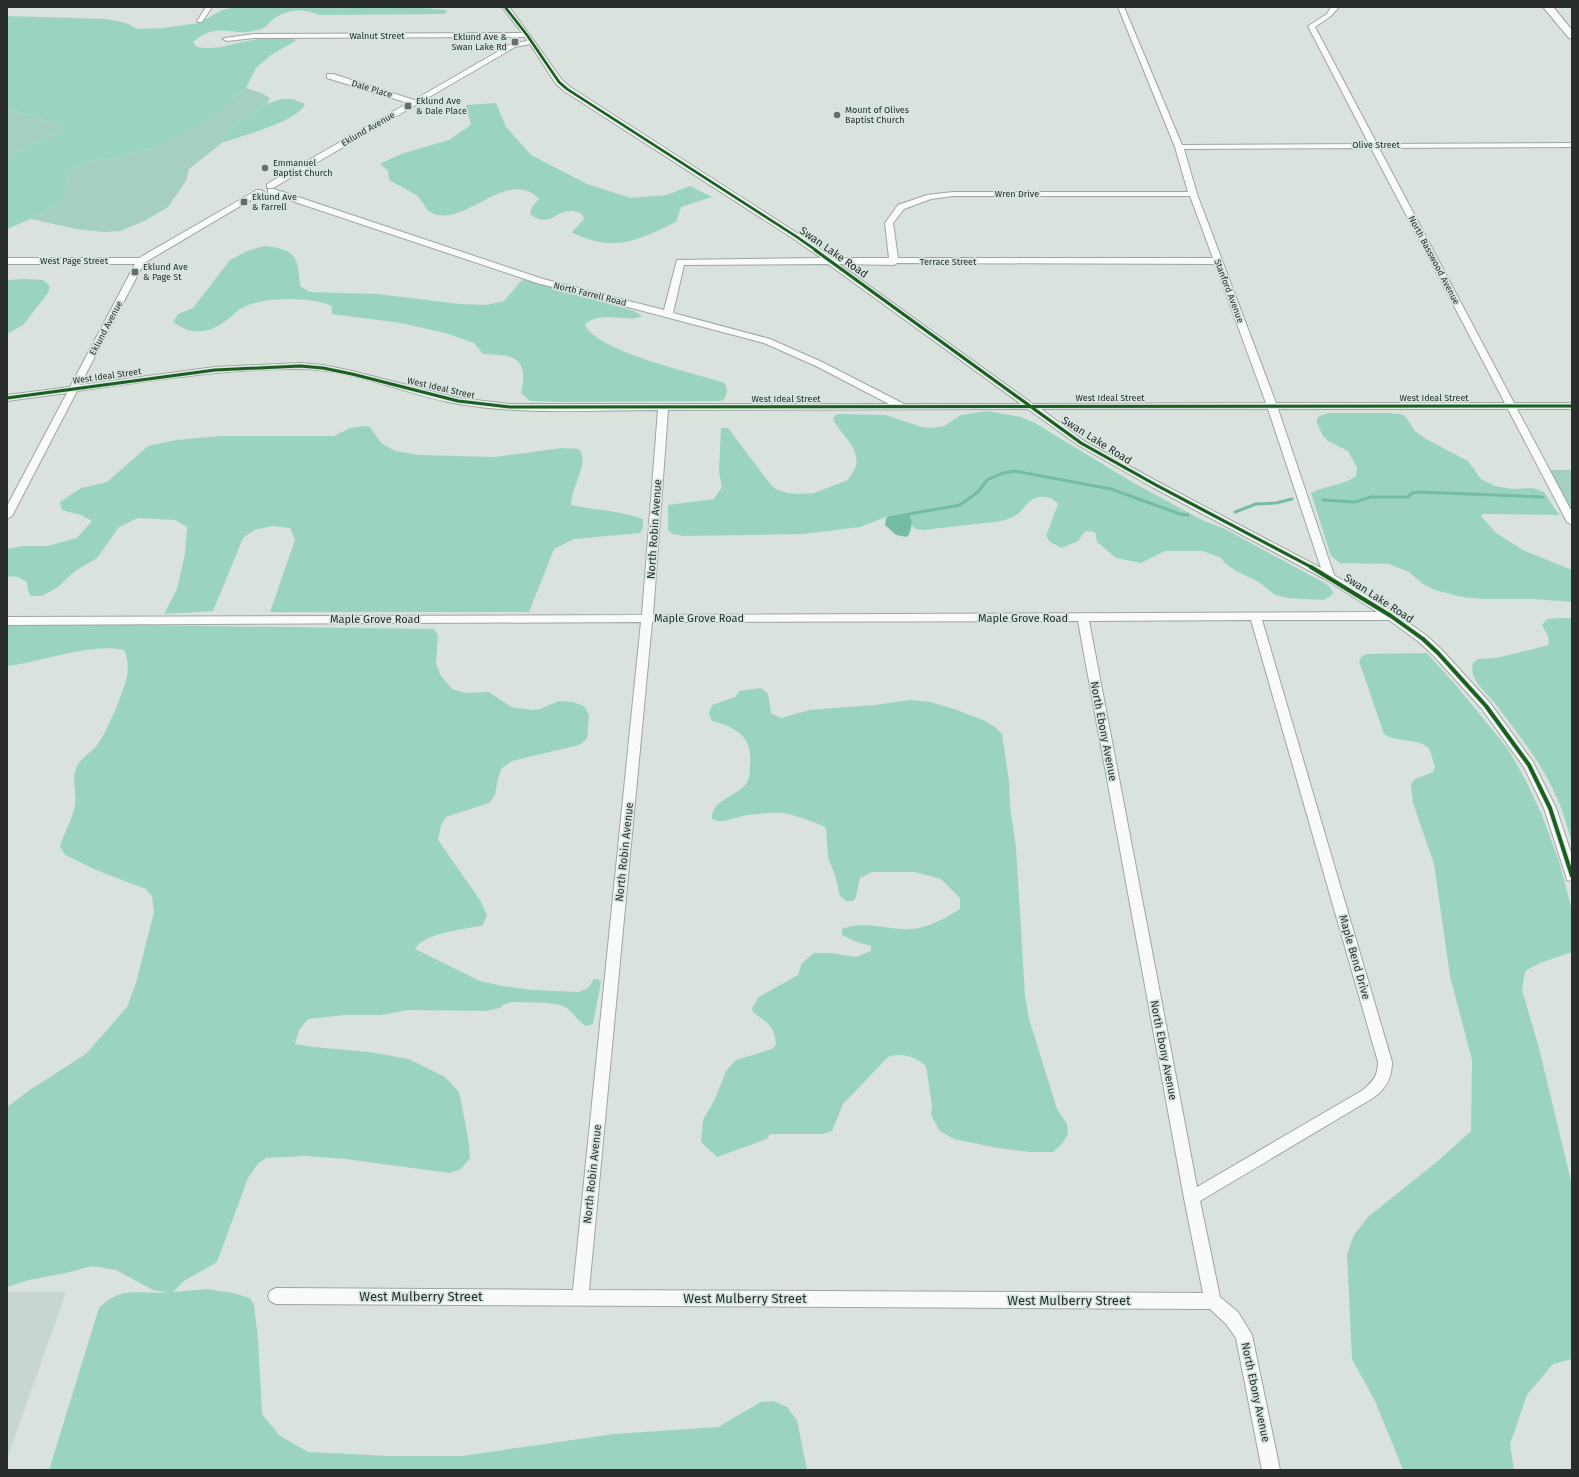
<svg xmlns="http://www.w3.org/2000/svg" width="1579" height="1477" font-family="'Fira Sans',sans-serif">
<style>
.built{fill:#c7d7d0}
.green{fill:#a5d0c0}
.forest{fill:#9ad4c0}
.water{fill:#74bca5}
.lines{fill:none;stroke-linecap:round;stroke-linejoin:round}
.stream{stroke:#74bca5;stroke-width:3}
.minor-casing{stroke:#9fa5a2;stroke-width:2}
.major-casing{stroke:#9fa5a2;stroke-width:2}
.minor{fill:#f9fbfa;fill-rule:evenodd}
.major{fill:#f9fbfa;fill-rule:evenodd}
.cycleway-far2-casing{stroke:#d6e5df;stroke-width:4}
.cycleway-far1-casing{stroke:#d6e5df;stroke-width:5}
.cycleway-casing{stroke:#d6e5df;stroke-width:6}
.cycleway-far2{stroke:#1b5e20;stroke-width:2.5}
.cycleway-far1{stroke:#1b5e20;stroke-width:3}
.cycleway{stroke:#1b5e20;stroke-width:4}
.poi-dot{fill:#676d6a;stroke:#d6e5df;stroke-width:1.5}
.labels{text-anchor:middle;stroke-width:3.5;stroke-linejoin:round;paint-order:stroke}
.far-street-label{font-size:9px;fill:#292e2c;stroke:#d6e5df}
.far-poi-label{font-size:9px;fill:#292e2c;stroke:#d6e5df;text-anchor:start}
.street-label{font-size:11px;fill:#292e2c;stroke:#d6e5df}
.near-street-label{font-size:13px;fill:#292e2c;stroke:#d6e5df}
</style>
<rect width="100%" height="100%" fill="#dae2de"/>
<polygon class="built" points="7,1292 66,1292 7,1459"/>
<g class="green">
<polygon points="246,88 261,93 270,98 267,104 228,128 222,143 189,169 186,181 168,207 146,220 120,231 104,232 76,229 31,219 55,206 65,180 71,172 79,165 95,160 111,159 152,148 233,99"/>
<polygon points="7,108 66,128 7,157"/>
<polygon points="1545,470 1572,470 1572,515"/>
</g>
<g class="forest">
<path d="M236 7H414L446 10 447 12 444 14 319 15C305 8 288 9 275 18 268 22 268 28 258 30 233 38 219 20 193 42L197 47C216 51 234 43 253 40 266 38 283 37 297 40L271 55 256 68 246 88 203 123 152 148 111 159 95 160 79 165 71 172 65 180 68 186 55 206 31 219 7 229V157L66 128 7 108V16L106 19 126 23 137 29 163 28 199 23 222 10Z"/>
<path d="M281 99H292L305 104C297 122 241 136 222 143L228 128 267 104Z"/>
<path d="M496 103 506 127 531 155 587 184 631 198 667 195 690 186 712 197 681 207 676 222C638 240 615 253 573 233L572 232 584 219 582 214C557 201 554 232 530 214L532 207 539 199C510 168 470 221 438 215 423 212 426 202 416 195 408 190 398 185 389 180L388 171 380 164 401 154 449 140 471 125 466 105Z"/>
<path d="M265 246C296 250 298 256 300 286L310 292 377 294 460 304 486 305 504 301 523 279 634 311 642 316C626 324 605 309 585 324 593 351 698 374 725 383L727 390 725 398 721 401 565 402 530 401 521 393C522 388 524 380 523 374 522 353 499 355 483 354L474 343 445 333 401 323 332 314V306C310 297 264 296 242 308 237 310 233 316 228 319 209 334 193 336 173 322L178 314 193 308 230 260 247 251Z"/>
<polygon points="25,279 43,280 50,286 48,293 23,325 7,334 7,280"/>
<path d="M988 411 1021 417 1035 423 1132 482 1202 520 1223 528 1321 581 1329 586 1333 592 1332 595 1324 600 1288 598 1275 595 1259 582 1236 571 1226 564 1221 558 1203 551H1165L1141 563 1116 558 1097 542 1095 532 1085 531 1078 541 1062 548 1050 542 1046 536 1058 504C1049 493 1034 495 1025 506 1023 508 1022 511 1019 513 1013 517 1008 519 1002 521L924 530 916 529 911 525V518L906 513 889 516 860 527 804 534 684 536 673 534 668 530V505L714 499 722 487 719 472 721 428H728L771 485 776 489 787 493 798 494 814 493 848 480C850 476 854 471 856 466 860 445 839 435 833 418L837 414 886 415 921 427 931 428 944 426 961 415Z"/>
<path d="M1329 413H1389L1400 414 1405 416 1415 431 1426 439 1468 461 1481 479 1495 486 1512 489 1533 488 1544 492 1559 515 1490 514H1483L1481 516 1496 533 1523 550 1572 570V602L1534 599H1482L1462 597 1435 590 1423 584 1409 572 1389 564 1340 563 1331 556 1311 493C1326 485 1342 486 1356 476L1357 468 1348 451 1328 441 1323 436 1316 421 1319 416Z"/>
<path d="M363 426 370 427 381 443 395 451 419 455 495 457 562 448 579 449C590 463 571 486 571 505 595 510 620 511 643 519V528L640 533 574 539 554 549 529 612H270L295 540 290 528 272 526 254 530 243 538 213 611 164 614 177 589 185 554 187 527 175 520 138 518 119 527 97 558 75 571 58 587 42 596H31L28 591 27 582 18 577 7 576V549L22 546H47L77 538 92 521 81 515 62 510 60 502 81 488 107 482 148 446 176 440 222 436H334L350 428Z"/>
<path d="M1560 618H1572V842C1567 827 1563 810 1556 796 1542 763 1518 734 1497 706 1488 693 1468 680 1473 663L1478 659 1496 658 1549 645 1548 636 1542 625 1547 619Z"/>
<path d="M7 625H132L434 629 438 635 436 664 441 676 452 689 465 693 489 692 511 707 531 710 540 709 559 701 573 702 584 706 589 715 587 739 579 745 512 761 502 768 498 778 495 795 489 803 446 817 441 825 438 840 480 900 487 915 483 925C465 930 424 932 415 949L480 981 502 986 533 990 579 992 588 988 594 979H598L601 982 593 1024 586 1026C578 1022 574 1012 565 1007 553 1001 526 1003 512 1002L505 1004 500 1008 486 1011 409 1010 381 1015H345L308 1019 299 1030 295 1044 313 1047 369 1052 409 1059 445 1077 459 1092 468 1137 470 1158 461 1169 450 1173 346 1159 305 1156 266 1158 258 1164 248 1178 217 1262 184 1281 173 1292 207 1289 233 1293 250 1298 254 1305 258 1338 262 1414 280 1436 308 1452 390 1456H462L614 1434 718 1427 761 1402 774 1401 787 1407 797 1420 807 1470H49L99 1308C122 1285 139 1295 167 1292L153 1290 116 1270 92 1266 70 1272 29 1280 7 1287V1107L31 1089 86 1054 127 1007 136 983 154 912 152 896 146 889 96 870 65 855 60 846C64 833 73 818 75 805 77 792 71 779 77 766 82 757 92 752 98 744 107 731 122 696 126 680 129 670 128 658 124 650 93 642 40 662 7 666Z"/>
<path d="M1427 653 1455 684 1508 749 1526 781 1542 815 1559 861 1572 910V952L1540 963 1525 971 1522 990 1539 1048 1572 1185V1359L1553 1364 1527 1395 1510 1444 1514 1470H1403L1375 1401 1352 1359 1347 1254 1354 1235 1368 1217 1439 1160 1471 1131 1472 1060 1450 976 1434 864 1413 803 1411 784 1415 779 1433 772 1435 767C1433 762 1432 754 1429 749 1421 738 1395 743 1384 734L1359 661 1362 656 1368 654Z"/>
<path d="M761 688 768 694 771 713 781 718 809 710 875 705 910 700 930 702 954 709 983 720 995 727 1002 734 1009 781 1010 806 1016 848 1025 996 1029 1019 1057 1109 1067 1124 1068 1134 1062 1144 1053 1152H1030L998 1148 954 1139 940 1131 931 1115 932 1106 926 1066C916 1057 902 1052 888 1057L843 1104 832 1131 823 1134H770L767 1139 717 1157 701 1142 703 1120 715 1099 726 1071 736 1060 772 1049 776 1045C775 1026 767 1023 753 1012L752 1008 759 997 798 975 802 963 814 953H831L856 957 871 951V946L857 942 842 935V929C862 921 883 928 903 929 922 931 945 919 960 909V898L941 879 915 872H872L860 878 856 897 853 901H846L840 896 835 875 828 858 826 828 821 825C811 821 800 817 789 814 776 811 760 814 748 815 737 816 722 825 712 819 711 800 736 797 746 784 750 778 750 772 750 766 753 737 738 728 712 721L709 714 712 705 735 697 739 691Z"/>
</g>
<path class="water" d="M906 513 909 514C913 520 912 531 907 537L896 535 885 525 886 518 889 516Z"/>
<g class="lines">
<g class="stream">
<polyline points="1323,500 1355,502 1371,497 1408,497 1412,493 1419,492 1543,497"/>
<polyline points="1235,512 1256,504 1276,503 1292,499"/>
<polyline points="909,514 960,505 978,492 987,480 1003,473 1015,471 1111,489 1180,514 1188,515"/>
</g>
<defs>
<g id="minor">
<polygon points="206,7 212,7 202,22 198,22 197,21"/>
<path d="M502 7H509L529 34 562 80 570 87 800 235 832 258H889L885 223 898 205 927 195 953 192H1188L1175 147 1118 7H1124L1182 145 1369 144 1308 26 1327 14 1331 7 1338 8 1331 16 1315 27 1377 144 1572 143V147L1379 148 1514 403H1572V409H1517L1572 512V525L1567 522 1508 409H1278L1334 575 1395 613 1427 636 1442 650 1490 703 1533 762 1556 808 1572 856V881L1567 880 1566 876 1544 808 1524 767 1482 709 1434 656 1419 642 1389 620H1262L1392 1062C1392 1078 1386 1089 1373 1098L1200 1201 1220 1297 1238 1312 1252 1335 1280 1470H1262L1236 1338 1226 1324 1210 1309 276 1304 270 1301 268 1296 270 1291 276 1288 573 1290 641 622 7 625V617L642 615 658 410C592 410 524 415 459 404 406 395 354 369 300 369 225 368 151 381 77 391L12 516 7 519V506L67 393 7 401V395L70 387 135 264H7V258H139L257 190H260L264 192 144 263 80 385 215 367 300 363 323 365 352 371 458 398 510 404H889L816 366 764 343 537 283 268 193V189H274L543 279 664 310 677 260 821 258 794 239 564 91 556 84 530 44 515 47 273 188H267V184L408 103 327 78V74H333L414 100 511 44 527 41 525 37 254 38 227 41 223 39 225 38 254 34 522 33ZM1371 148 1505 403H1276L1197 194 1184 149ZM953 196H1190L1213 258H898L893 223 904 209 931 199ZM897 263 1215 264 1266 403 1033 404 839 264 894 265ZM828 264 1021 404H904L822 362 770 339 673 313 684 265ZM1028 409 1078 445 1152 487 1325 579 1377 612 653 615 668 410ZM1041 409H1268L1321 568 1160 483 1084 441ZM1251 620 1378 1062C1378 1076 1373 1081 1363 1090L1197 1187 1089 621ZM1078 621 1184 1198 1203 1293 589 1290 652 622Z"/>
</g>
<polygon id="major" points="1543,7 1553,7 1572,30 1572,39 1569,38"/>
</defs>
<use href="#minor" class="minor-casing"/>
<use href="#major" class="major-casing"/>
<use href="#minor" class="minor"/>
<use href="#major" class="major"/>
<defs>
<polyline id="cycleway-far2" points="505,7 527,35 559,82 567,89 797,237 817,251"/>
<g id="cycleway-far1">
<polyline points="815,250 1081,443 1156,485 1313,568"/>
<polyline points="7,398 215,370 300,366 323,368 352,374 458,401 510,407 1572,406"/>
</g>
<polyline id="cycleway" points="1311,567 1391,616 1423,639 1438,653 1486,706 1529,765 1550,808 1572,876"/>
</defs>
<use href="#cycleway-far2" class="cycleway-far2-casing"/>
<use href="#cycleway-far1" class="cycleway-far1-casing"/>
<use href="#cycleway" class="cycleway-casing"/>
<use href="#cycleway-far2" class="cycleway-far2"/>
<use href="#cycleway-far1" class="cycleway-far1"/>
<use href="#cycleway" class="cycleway"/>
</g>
<g class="poi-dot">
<rect x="511" y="38" width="8" height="8" rx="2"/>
<rect x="404" y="102" width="8" height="8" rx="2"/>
<circle cx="837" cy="115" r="4"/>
<circle cx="265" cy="168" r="4"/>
<rect x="240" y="198" width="8" height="8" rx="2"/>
<rect x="131" y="268" width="8" height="8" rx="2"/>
</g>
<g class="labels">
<g class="far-street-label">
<text x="377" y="39">Walnut Street</text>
<text transform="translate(372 89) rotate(17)" y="3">Dale Place</text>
<text transform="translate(368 129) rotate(-30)" y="3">Eklund Avenue</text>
<text x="1376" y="148">Olive Street</text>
<text x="1017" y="197">Wren Drive</text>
<text transform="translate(1434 260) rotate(62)" y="3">North Basswood Avenue</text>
<text x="74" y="264">West Page Street</text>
<text x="948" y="265">Terrace Street</text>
<text transform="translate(1229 291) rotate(69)" y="3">Stanford Avenue</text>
<text transform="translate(590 294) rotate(14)" y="3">North Farrell Road</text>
<text transform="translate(106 328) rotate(-62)" y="3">Eklund Avenue</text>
<text transform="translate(107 376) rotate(-8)" y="3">West Ideal Street</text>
<text transform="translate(441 388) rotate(13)" y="3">West Ideal Street</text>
<text x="1110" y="401">West Ideal Street</text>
<text x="1434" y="401">West Ideal Street</text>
<text x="786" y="402">West Ideal Street</text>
</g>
<g class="far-poi-label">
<text x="507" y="40" text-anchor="end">Eklund Ave &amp;<tspan x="507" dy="10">Swan Lake Rd</tspan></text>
<text x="416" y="104">Eklund Ave<tspan x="416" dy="10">&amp; Dale Place</tspan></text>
<text x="845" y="113">Mount of Olives<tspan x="845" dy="10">Baptist Church</tspan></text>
<text x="273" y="166">Emmanuel<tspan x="273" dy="10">Baptist Church</tspan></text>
<text x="252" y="200">Eklund Ave<tspan x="252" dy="10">&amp; Farrell</tspan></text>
<text x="143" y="270">Eklund Ave<tspan x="143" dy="10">&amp; Page St</tspan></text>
</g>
<g class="street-label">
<text transform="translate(834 252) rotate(35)" y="4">Swan Lake Road</text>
<text transform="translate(1097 440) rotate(32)" y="4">Swan Lake Road</text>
<text transform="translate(654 529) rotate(-86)" y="4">North Robin Avenue</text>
<text transform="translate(1379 598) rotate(33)" y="4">Swan Lake Road</text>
<text x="699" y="622">Maple Grove Road</text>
<text x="1023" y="622">Maple Grove Road</text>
<text x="375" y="623">Maple Grove Road</text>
<text transform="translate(1104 731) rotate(79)" y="4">North Ebony Avenue</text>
<text transform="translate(624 852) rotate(-84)" y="4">North Robin Avenue</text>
<text transform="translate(1355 957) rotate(74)" y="4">Maple Bend Drive</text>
<text transform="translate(1164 1050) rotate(79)" y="4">North Ebony Avenue</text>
<text transform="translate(592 1174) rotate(-84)" y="4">North Robin Avenue</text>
<text transform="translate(1256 1392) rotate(78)" y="4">North Ebony Avenue</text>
</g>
<g class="near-street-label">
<text x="421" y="1301">West Mulberry Street</text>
<text x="745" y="1303">West Mulberry Street</text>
<text x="1069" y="1305">West Mulberry Street</text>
</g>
</g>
<rect width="1579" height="1477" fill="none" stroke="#292e2c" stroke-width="16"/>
</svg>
